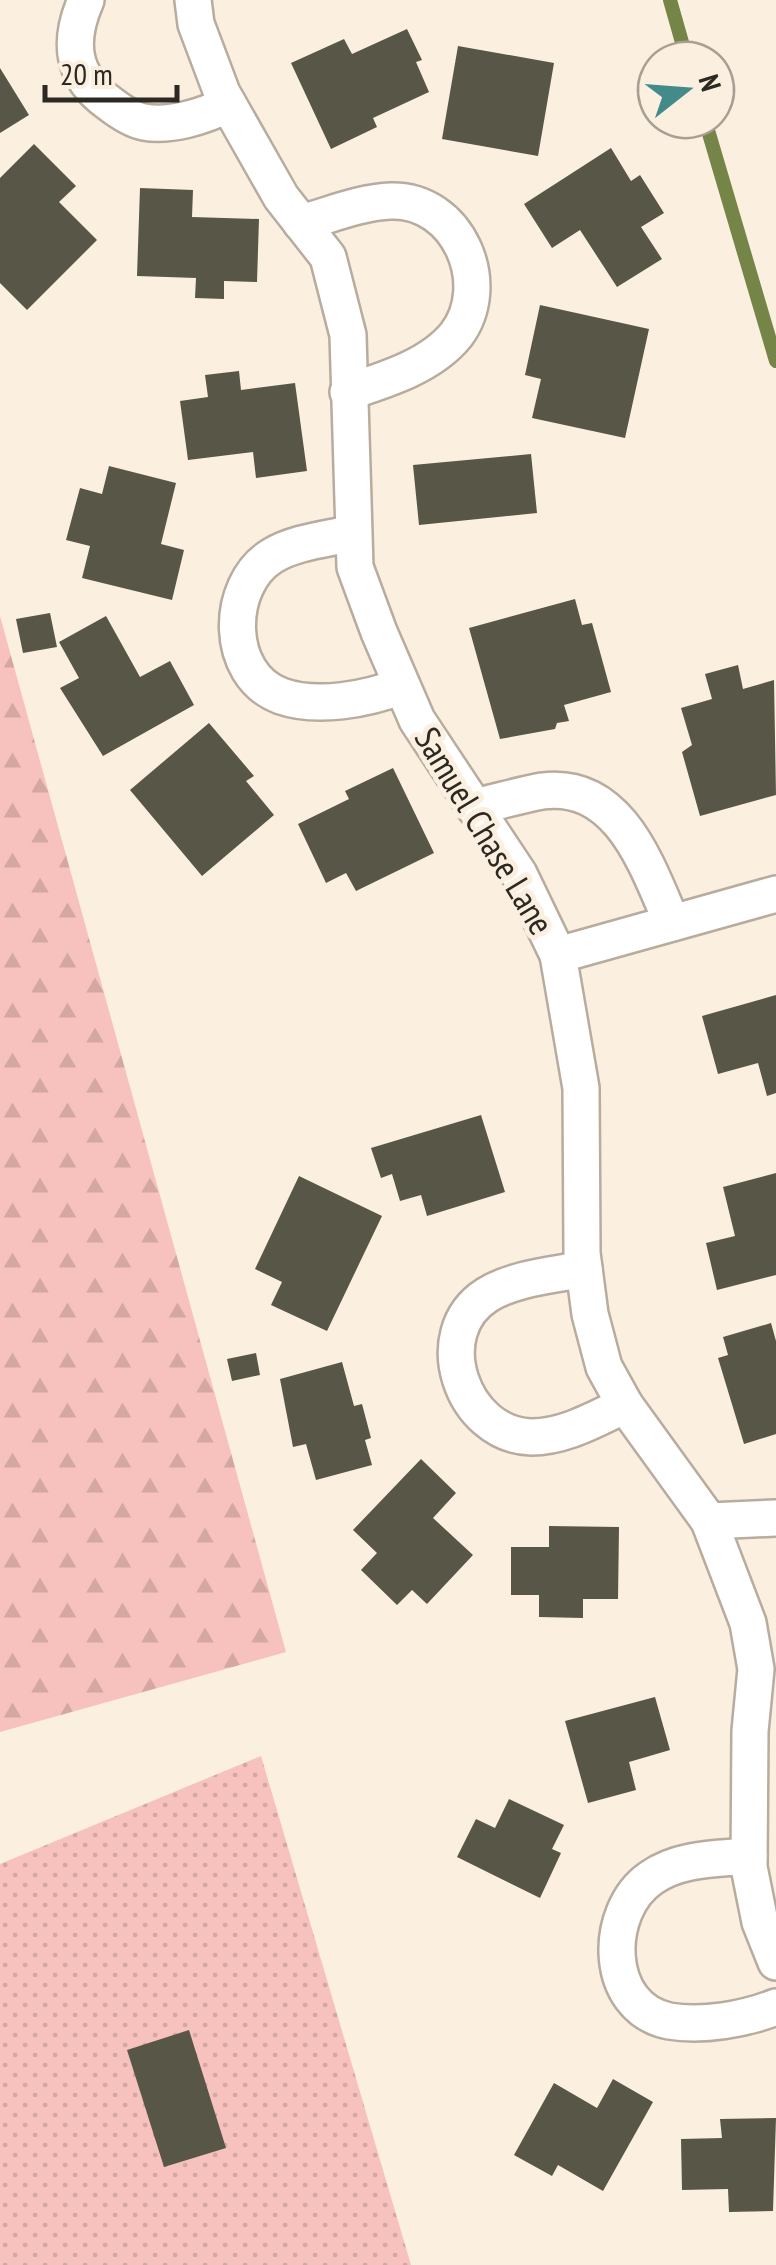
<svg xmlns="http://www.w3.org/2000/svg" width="776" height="2265" font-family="'PT Sans Narrow',sans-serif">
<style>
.grass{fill:url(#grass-dots)}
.forest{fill:url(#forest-firs)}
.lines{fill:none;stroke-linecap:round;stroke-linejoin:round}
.stream{stroke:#758547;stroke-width:14}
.building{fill:#585647}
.street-casing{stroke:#b7ac9e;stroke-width:40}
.street{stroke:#fff;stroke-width:35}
.labels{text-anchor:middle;stroke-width:10;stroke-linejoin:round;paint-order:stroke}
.street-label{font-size:35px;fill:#2c2822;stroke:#fbefe0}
</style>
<defs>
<pattern id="grass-dots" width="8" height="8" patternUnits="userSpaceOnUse" patternTransform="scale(2.5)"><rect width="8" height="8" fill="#f7c2bd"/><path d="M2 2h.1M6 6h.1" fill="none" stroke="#d4a7a2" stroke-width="1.8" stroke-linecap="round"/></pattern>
<pattern id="forest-firs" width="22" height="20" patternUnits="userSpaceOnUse" patternTransform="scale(2.5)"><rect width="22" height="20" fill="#f7c2bd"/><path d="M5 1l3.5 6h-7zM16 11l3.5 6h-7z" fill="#d4a7a2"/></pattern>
</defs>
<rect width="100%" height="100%" fill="#fbefe0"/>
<polygon class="grass" points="261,1756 411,2265 0,2265 0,1864"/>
<polygon class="forest" points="0,616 286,1652 0,1732"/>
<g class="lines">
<g class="stream">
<polyline points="670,0 687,60"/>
<polyline points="705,120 776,361"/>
</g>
</g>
<g class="building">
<polygon points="407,29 422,60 416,62 429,92 373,118 377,127 331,149 291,63 344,39 352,54"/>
<polygon points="458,46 554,63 538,156 442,139"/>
<polygon points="0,68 29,115 0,133"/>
<polygon points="34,144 76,186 59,202 97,240 27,310 0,283 0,178"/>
<polygon points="611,148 631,181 640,175 664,213 641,227 662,259 617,287 580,230 552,248 524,204"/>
<polygon points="140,188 193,190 192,217 259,219 257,282 224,281 224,299 195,298 196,278 137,276"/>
<polygon points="540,305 649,329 625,438 532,418 541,379 525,375"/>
<polygon points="239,371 241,390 295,383 307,471 256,478 253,452 188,460 180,401 208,397 205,375"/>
<polygon points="531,454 537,513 419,525 413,465"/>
<polygon points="109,466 176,483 161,544 184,550 172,600 82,578 90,546 66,540 80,488 102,494"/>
<polygon points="575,599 582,625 592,623 611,692 564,705 569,721 557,723 555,729 500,739 469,628"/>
<polygon points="50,613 57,647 23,653 16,619"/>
<polygon points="106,616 140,677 170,661 194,705 103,756 60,688 79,678 59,642"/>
<polygon points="738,665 743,689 774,680 776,795 700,816 682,752 692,745 681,708 712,699 705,674"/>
<polygon points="209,723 254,776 246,781 274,815 202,876 130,790"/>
<polygon points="393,768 434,853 356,891 346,873 326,883 298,824 349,799 345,791"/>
<polygon points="776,995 776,1093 767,1096 758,1063 718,1074 702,1016"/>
<polygon points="481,1115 505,1192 427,1216 421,1195 400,1201 392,1174 381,1178 371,1148"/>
<polygon points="776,1173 776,1275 717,1290 706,1243 735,1236 723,1187"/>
<polygon points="299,1176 382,1216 327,1331 271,1305 282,1282 255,1269"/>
<polygon points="771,1323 776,1341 776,1434 744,1444 718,1358 728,1355 723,1337"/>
<polygon points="256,1353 260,1375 232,1381 227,1359"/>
<polygon points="342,1362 354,1406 362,1404 371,1438 365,1440 372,1465 316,1480 306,1444 293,1447 280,1379"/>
<polygon points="421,1459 456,1493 433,1518 473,1555 427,1604 412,1590 397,1605 361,1570 377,1553 353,1530"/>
<polygon points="549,1526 619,1527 618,1599 583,1599 583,1618 539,1617 539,1595 511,1595 511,1547 549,1547"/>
<polygon points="655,1697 670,1750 629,1762 636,1790 588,1803 565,1721"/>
<polygon points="509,1799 564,1825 552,1849 561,1853 540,1898 457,1857 476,1819 495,1828"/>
<polygon points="189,2030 226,2148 164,2167 127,2050"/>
<polygon points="613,2079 653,2102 603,2191 558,2165 552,2176 514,2155 554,2083 597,2108"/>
<polygon points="776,2118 773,2211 729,2212 728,2189 682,2190 681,2139 722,2138 720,2119"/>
</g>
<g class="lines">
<defs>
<g id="street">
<path d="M86 0C68 41 71 76 109 103 118 110 133 120 144 122 170 127 205 116 228 104"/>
<polyline points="193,0 196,24 222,93 281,197 328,257 348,335 355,567 379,632 417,720 519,874 558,955 581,1088 582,1253 590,1314 604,1367 625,1405 709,1521 748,1623 756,1669 750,1731 749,1867 760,1922 776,1962"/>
<path d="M301 223C330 215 361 202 391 201 458 199 495 284 456 335 431 366 385 380 348 392"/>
<path d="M353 533C328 539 294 542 272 556 225 585 224 675 281 696 318 709 367 699 402 686"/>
<path d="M474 807C497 802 520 795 542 791 620 781 647 866 672 923"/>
<polyline points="558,955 776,894"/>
<path d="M584 1269C554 1275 514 1278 487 1295 427 1333 462 1435 531 1437 565 1437 595 1419 625 1405"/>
<polyline points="709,1521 776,1518"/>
<path d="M749 1856C716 1859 679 1858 651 1878 603 1911 603 2008 669 2021 703 2027 745 2019 776 2007"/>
</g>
</defs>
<use href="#street" class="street-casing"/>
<use href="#street" class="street"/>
</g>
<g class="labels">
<g class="street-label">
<text transform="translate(484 831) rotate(59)" y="12">Samuel Chase Lane</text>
</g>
</g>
<g transform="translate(686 90) rotate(73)"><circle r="48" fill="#fbefe0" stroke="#a89f94" stroke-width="2.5"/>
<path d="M0-8L18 38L0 25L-18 38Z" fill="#438b8b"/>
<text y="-15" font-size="28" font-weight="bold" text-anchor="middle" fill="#2c2822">N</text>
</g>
<path d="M45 85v15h132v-15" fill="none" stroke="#2c2822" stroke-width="5"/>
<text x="60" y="85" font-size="30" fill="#2c2822" stroke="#fbefe0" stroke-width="8" paint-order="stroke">20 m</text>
</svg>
